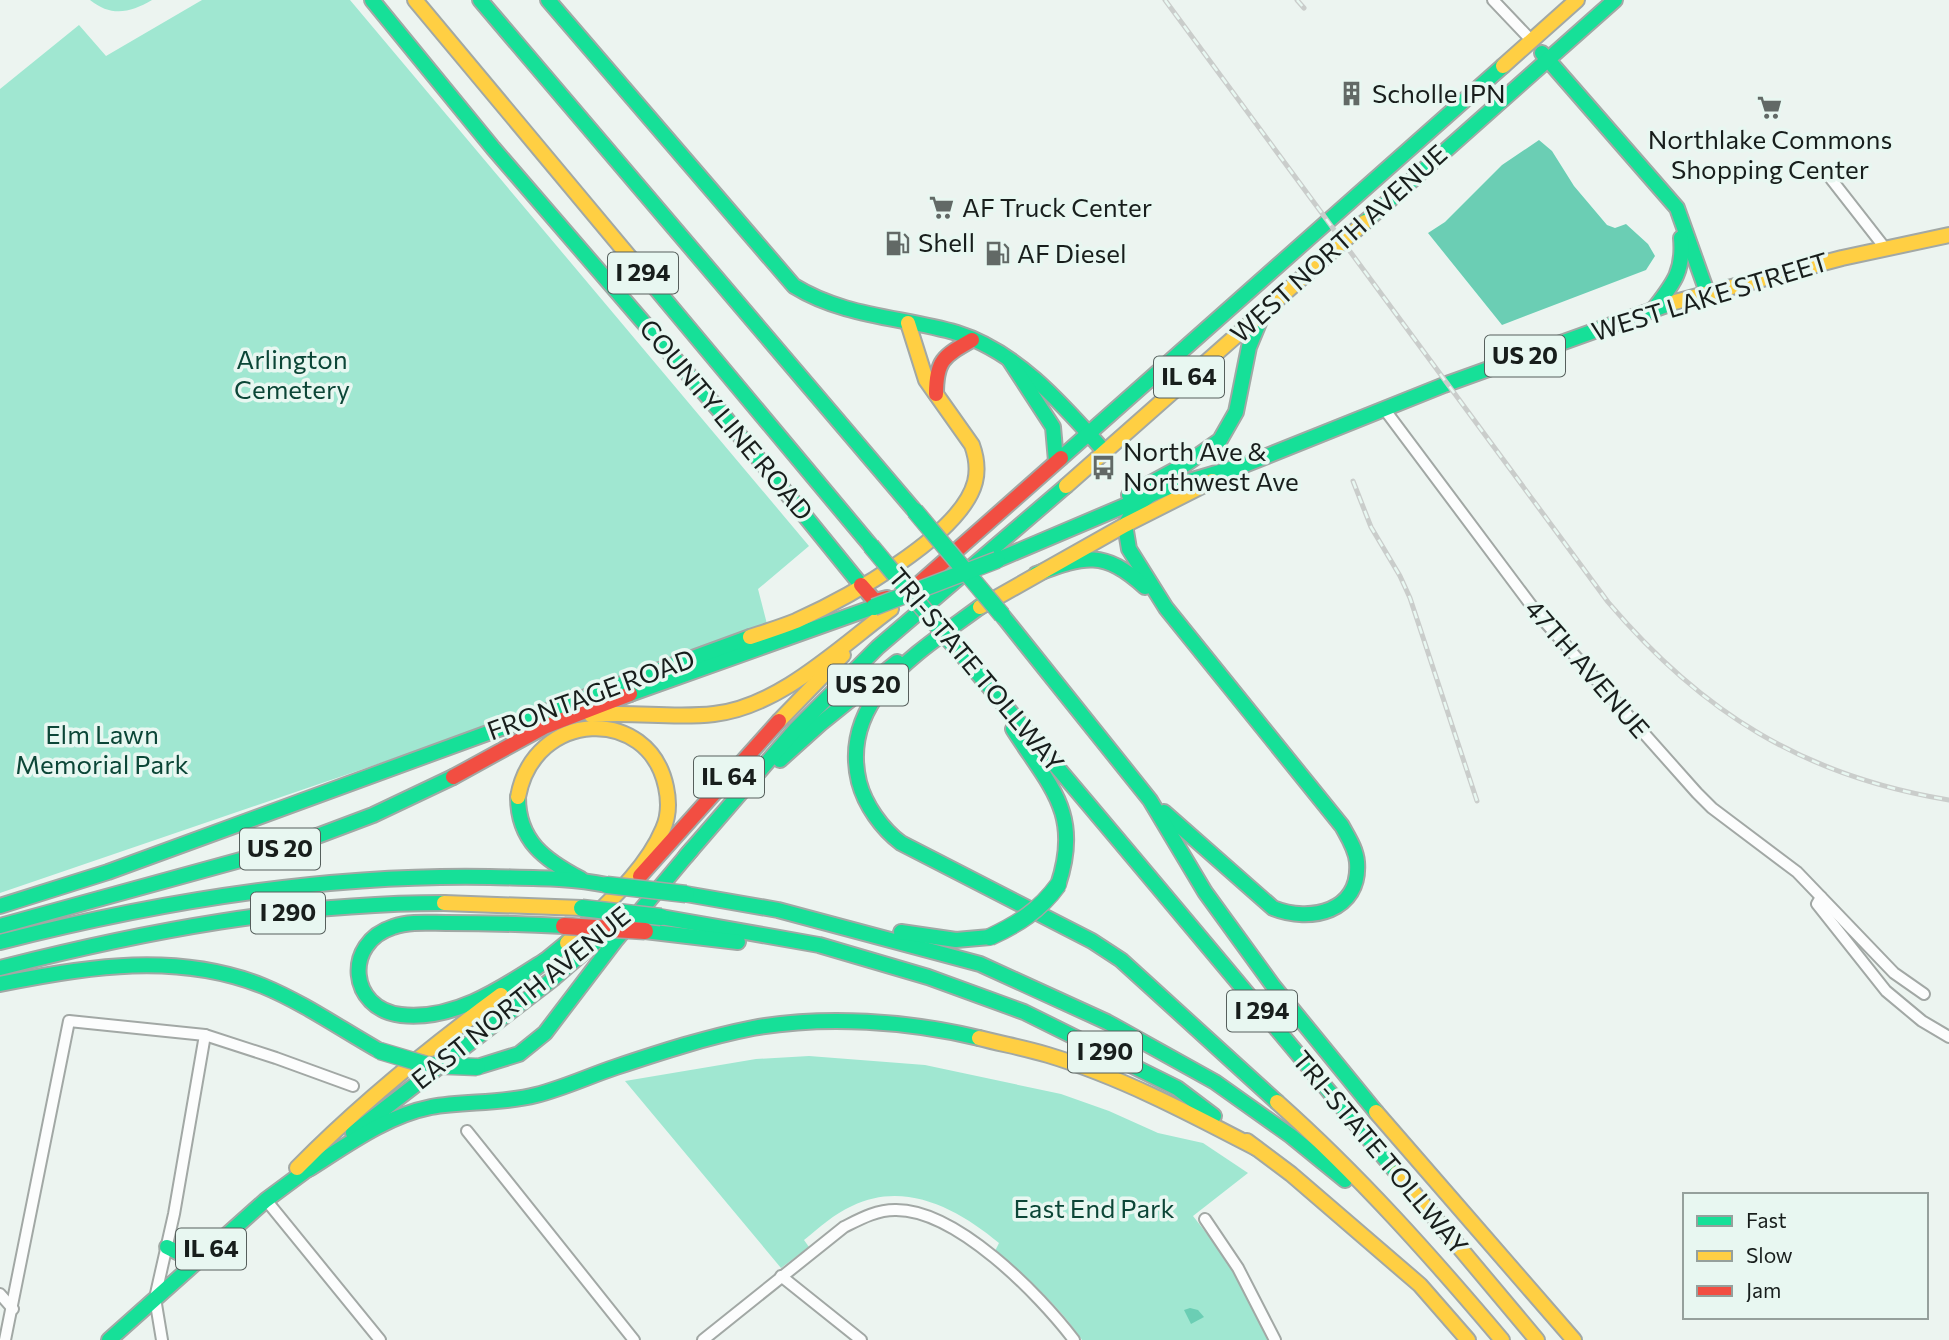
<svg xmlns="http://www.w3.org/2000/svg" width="1949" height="1340" font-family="Commissioner,sans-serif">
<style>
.green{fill:#a0e7d1}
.water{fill:#6bceb4}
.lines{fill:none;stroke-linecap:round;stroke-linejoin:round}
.street-casing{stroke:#a2a8a5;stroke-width:14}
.fast-casing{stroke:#a2a8a5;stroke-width:18}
.slow-casing{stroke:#a2a8a5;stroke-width:18}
.jam-casing{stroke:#a2a8a5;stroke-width:18}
.street{stroke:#fcfdfd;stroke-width:10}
.fast{stroke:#16e098;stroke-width:14}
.slow{stroke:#ffcf43;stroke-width:14}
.jam{stroke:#f24e42;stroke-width:14}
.rail-casing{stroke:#cacdcb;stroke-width:5}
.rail{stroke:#e8f7f1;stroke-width:2.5;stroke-dasharray:8;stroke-linecap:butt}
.fast-bridge-casing{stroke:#a2a8a5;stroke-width:19;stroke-linecap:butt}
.jam-bridge-casing{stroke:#a2a8a5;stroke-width:19;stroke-linecap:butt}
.fast-bridge{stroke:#16e098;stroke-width:16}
.jam-bridge{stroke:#f24e42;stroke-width:16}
.labels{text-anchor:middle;stroke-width:7;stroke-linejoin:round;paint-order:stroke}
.shield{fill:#e8f7f1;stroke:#565f5c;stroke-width:2}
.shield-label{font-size:24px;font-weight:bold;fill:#181e1c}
.poi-label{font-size:26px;fill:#181e1c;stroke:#e8f7f1;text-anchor:start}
.street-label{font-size:26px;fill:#181e1c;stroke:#e8f7f1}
.park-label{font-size:26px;fill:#0c4637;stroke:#e8f7f1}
</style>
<rect width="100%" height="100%" fill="#ecf4f0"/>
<g class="green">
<path d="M90 0H152C130 13 111 17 90 0Z"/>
<polygon points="202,0 350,0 809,546 758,589 767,624 533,711 0,893 0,89 79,25 106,56"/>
<path d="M809 1056 925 1065 1061 1094 1109 1111 1158 1133 1203 1143 1248 1173 1193 1216 1225 1257 1269 1340H1082C1059 1306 1027 1277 995 1251L999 1243C958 1209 905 1180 852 1206 834 1214 819 1228 804 1240L809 1247 781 1268 625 1081 756 1059Z"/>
</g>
<g class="water">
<polygon points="1539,140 1552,151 1574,186 1607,225 1615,228 1626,224 1648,244 1655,256 1646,270 1502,325 1428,233 1445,222 1502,165"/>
<polygon points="1190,1308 1198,1310 1204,1317 1191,1324 1184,1310"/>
</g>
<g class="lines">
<defs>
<g id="street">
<polyline points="1493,0 1531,40"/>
<polyline points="1828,175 1885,248"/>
<polyline points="1385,410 1537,613 1697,793 1712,808 1797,872 1894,973 1924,994"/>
<polyline points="1821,897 1817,904 1886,991 1922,1021 1949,1037"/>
<polyline points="467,1131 634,1340"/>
<polyline points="266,1200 380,1340"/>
<polyline points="1205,1219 1238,1268 1275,1340"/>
<polyline points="781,1276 861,1340"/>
<polyline points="0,1294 13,1309"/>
<polyline points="5,1340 69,1021 205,1035 276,1058 353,1086"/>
<polyline points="162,1340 155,1298 174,1214 205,1035"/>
<path d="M703 1340 844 1227C860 1219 876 1210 895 1210 956 1209 1039 1294 1074 1340"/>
</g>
<g id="fast">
<polyline points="372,0 493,148 719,410 861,585"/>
<polyline points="480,0 915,511"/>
<path d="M548 0 794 286C844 317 902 317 957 333 1018 352 1064 406 1105 452"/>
<polyline points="1542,53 1677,208 1707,292"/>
<polyline points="1365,222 1615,0"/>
<polyline points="637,266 871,546"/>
<path d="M1653 310C1673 284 1684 272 1681 238"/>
<polyline points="1010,361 1053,427 1056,461"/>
<polyline points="1061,458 1503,66"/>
<polyline points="1232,470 1444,385 1675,302"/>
<polyline points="1129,495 1186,464 1220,440 1236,412 1249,347 1261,318"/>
<path d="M1149 496 1136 506 1125 525 1129 549 1166 608 1342 826C1348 837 1356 849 1357 862 1361 912 1310 923 1273 908L1164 812"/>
<polyline points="997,560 1169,487 1240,466"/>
<path d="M1036 574C1085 556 1103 549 1145 587"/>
<path d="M985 603C926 648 838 695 859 782 865 805 882 829 901 843L1092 941 1121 960 1277 1102"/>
<polyline points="1002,615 1150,800 1205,892 1274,987 1376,1112"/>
<path d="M961 654C1108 826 1252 999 1397 1173"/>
<polyline points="630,694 874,607"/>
<path d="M1013 729C1050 787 1082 813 1058 885"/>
<polyline points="780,760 820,724 897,662"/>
<path d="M518 797C518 841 545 860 581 879"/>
<polyline points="686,856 795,730 878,647 1066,486"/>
<polyline points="686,894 778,910 980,964 1107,1022 1215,1082 1291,1136 1345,1180"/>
<polyline points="0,906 108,872 750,637"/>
<polyline points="661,917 819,945 928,977 1024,1012 1177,1088 1214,1116"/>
<polyline points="0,926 288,847 373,815 453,777"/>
<polyline points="645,931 738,942"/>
<polyline points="901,932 956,940 990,937"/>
<path d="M0 942C160 901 325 874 490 877 529 878 569 877 607 885"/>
<path d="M544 961C502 988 454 1021 401 1015 349 1009 343 943 393 927 410 921 429 923 446 923 485 923 525 924 564 926"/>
<path d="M0 968C145 931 294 903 444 903"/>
<polyline points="536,968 575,936"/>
<path d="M0 984C88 966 178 952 263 986 304 1003 341 1029 380 1051"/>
<polyline points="477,1067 519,1054 545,1033 615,941 692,849"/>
<polyline points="353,1133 554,978 618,923"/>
<path d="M309 1169C347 1145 386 1116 431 1107 465 1101 502 1104 536 1095 564 1088 589 1076 616 1067 661 1052 707 1037 753 1028 825 1015 909 1021 979 1038"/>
<polyline points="167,1247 183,1255 199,1259"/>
<polyline points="109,1340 266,1200 316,1163"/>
</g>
<g id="slow">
<polyline points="415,0 637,266"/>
<polyline points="1503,66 1577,0"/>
<polyline points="1675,302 1842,258 1949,235"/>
<polyline points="1066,486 1365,222"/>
<polyline points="980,607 1125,525 1212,481"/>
<path d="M750 637C765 632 781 627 796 621 845 599 961 536 975 482 978 470 976 456 972 445L926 380 908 323"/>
<path d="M591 715C632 711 673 719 714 714 779 707 840 647 891 609"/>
<polyline points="779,721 843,655"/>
<path d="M518 797C534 709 649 705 666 787 669 801 669 816 663 829 644 874 600 909 567 943"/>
<polyline points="444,903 582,908"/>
<path d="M979 1038C1002 1044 1025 1048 1048 1055 1121 1077 1189 1113 1256 1148"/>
<path d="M1277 1102C1359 1175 1431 1256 1502 1340"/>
<polyline points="1376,1112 1574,1340"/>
<polyline points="1247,1141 1291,1174 1420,1285 1468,1340"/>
<path d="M297 1168C360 1104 429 1048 501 995"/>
<polyline points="1397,1173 1537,1340"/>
</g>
<g id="jam">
<path d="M936 394C936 360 944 356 972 340"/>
<polyline points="861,585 875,601 887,598"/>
<polyline points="913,589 1061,458"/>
<polyline points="453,777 544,727 630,694"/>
<polyline points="640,876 779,721"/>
</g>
</defs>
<use href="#street" class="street-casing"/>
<use href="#fast" class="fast-casing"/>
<use href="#slow" class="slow-casing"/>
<use href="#jam" class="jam-casing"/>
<use href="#street" class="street"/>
<use href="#fast" class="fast"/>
<use href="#slow" class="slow"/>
<use href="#jam" class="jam"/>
<defs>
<g id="rail">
<path d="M1165 0 1608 602C1702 713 1804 776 1949 800"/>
<polyline points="1297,0 1304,8"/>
<polyline points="1353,481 1371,527 1400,576 1410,598 1477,801"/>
</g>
</defs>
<use href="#rail" class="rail-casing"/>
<use href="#rail" class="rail"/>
<defs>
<g id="fast-bridge">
<polyline points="915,511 1002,615"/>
<polyline points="871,546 961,654"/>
<polyline points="874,607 997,560"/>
<polyline points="607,885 686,894"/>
<polyline points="582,908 661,917"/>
<path d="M990 937C1018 924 1040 910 1058 885"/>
<polyline points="380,1051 427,1065 477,1067"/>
</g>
<polyline id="jam-bridge" points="564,926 645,931"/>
</defs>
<use href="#fast-bridge" class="fast-bridge-casing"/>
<use href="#jam-bridge" class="jam-bridge-casing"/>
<use href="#fast-bridge" class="fast-bridge"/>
<use href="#jam-bridge" class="jam-bridge"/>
</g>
<defs>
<symbol id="building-bare" viewBox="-9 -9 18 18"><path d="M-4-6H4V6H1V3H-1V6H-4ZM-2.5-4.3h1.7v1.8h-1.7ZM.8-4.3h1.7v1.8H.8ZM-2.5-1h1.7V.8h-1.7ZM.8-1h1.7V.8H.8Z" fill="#626966" stroke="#e8f7f1" stroke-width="2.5" paint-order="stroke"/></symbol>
<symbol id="supermarket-bare" viewBox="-9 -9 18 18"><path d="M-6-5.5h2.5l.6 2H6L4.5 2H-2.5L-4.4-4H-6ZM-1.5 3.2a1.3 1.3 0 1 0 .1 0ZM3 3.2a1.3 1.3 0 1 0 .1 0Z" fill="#626966" stroke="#e8f7f1" stroke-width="2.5" paint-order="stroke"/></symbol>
<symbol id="fuel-bare" viewBox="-9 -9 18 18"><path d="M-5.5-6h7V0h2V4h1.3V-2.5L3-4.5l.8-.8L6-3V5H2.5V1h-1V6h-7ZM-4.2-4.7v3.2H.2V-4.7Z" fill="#626966" stroke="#e8f7f1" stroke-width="2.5" paint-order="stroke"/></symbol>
<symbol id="bus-bare" viewBox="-9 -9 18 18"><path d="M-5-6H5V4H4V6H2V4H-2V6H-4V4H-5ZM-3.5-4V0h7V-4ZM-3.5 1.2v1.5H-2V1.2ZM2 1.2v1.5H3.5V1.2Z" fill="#626966" stroke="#e8f7f1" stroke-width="2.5" paint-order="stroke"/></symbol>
</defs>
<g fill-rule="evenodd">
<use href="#building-bare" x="1334" y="76" width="35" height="35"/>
<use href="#supermarket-bare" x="1752" y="90" width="35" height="35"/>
<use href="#supermarket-bare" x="924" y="190" width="35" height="35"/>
<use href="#fuel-bare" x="880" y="226" width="35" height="35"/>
<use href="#fuel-bare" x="980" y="236" width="35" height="35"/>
<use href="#bus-bare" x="1086" y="450" width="35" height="35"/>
</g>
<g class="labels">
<g class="shield">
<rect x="608" y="252.5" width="70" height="41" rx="5"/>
<rect x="1485" y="335.5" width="80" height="41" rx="5"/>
<rect x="1154" y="356.5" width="70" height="41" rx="5"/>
<rect x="828" y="664.5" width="80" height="41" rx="5"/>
<rect x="694" y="756.5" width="70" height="41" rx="5"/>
<rect x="240" y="828.5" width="80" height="41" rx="5"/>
<rect x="251" y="892.5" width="74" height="41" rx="5"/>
<rect x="1227" y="990.5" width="70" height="41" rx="5"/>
<rect x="1068" y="1031.5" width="74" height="41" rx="5"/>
<rect x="176" y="1228.5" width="70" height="41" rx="5"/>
</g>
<g class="shield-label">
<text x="643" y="281">I 294</text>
<text x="1525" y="364">US 20</text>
<text x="1189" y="385">IL 64</text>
<text x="868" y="693">US 20</text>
<text x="729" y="785">IL 64</text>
<text x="280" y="857">US 20</text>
<text x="288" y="921">I 290</text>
<text x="1262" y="1019">I 294</text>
<text x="1105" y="1060">I 290</text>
<text x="211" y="1257">IL 64</text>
</g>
<g class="poi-label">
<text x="1372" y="103">Scholle IPN</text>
<text x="1770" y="149" text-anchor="middle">Northlake Commons<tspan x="1770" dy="30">Shopping Center</tspan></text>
<text x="962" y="217">AF Truck Center</text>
<text x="918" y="252">Shell</text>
<text x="1017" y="263">AF Diesel</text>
<text x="1123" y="461">North Ave &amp;<tspan x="1123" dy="30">Northwest Ave</tspan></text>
</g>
<g class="street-label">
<text transform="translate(1339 244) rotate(-42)" y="9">WEST NORTH AVENUE</text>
<text transform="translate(1710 297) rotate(-17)" y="9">WEST LAKE STREET</text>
<text transform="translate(726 420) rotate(50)" y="9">COUNTY LINE ROAD</text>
<text transform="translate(1587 669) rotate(49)" y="9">47TH AVENUE</text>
<text transform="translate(976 670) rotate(50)" y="9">TRI-STATE TOLLWAY</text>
<text transform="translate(591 695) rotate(-20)" y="9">FRONTAGE ROAD</text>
<text transform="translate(521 998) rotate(-39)" y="9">EAST NORTH AVENUE</text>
<text transform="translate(1380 1153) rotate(50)" y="9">TRI-STATE TOLLWAY</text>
</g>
<g class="park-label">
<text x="292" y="369">Arlington<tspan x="292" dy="30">Cemetery</tspan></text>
<text x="102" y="744">Elm Lawn<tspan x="102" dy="30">Memorial Park</tspan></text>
<text x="1094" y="1218">East End Park</text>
</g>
</g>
<rect x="1683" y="1193" width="245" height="126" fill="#e8f7f1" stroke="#95a09c" stroke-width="2"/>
<rect x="1697" y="1216" width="35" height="10" fill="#16e098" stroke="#95a09c" stroke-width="2"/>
<text x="1746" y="1228" font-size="21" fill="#181e1c">Fast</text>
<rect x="1697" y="1251" width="35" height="10" fill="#ffcf43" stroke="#95a09c" stroke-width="2"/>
<text x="1746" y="1263" font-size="21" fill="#181e1c">Slow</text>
<rect x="1697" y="1286" width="35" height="10" fill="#f24e42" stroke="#95a09c" stroke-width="2"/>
<text x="1746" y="1298" font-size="21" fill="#181e1c">Jam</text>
</svg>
